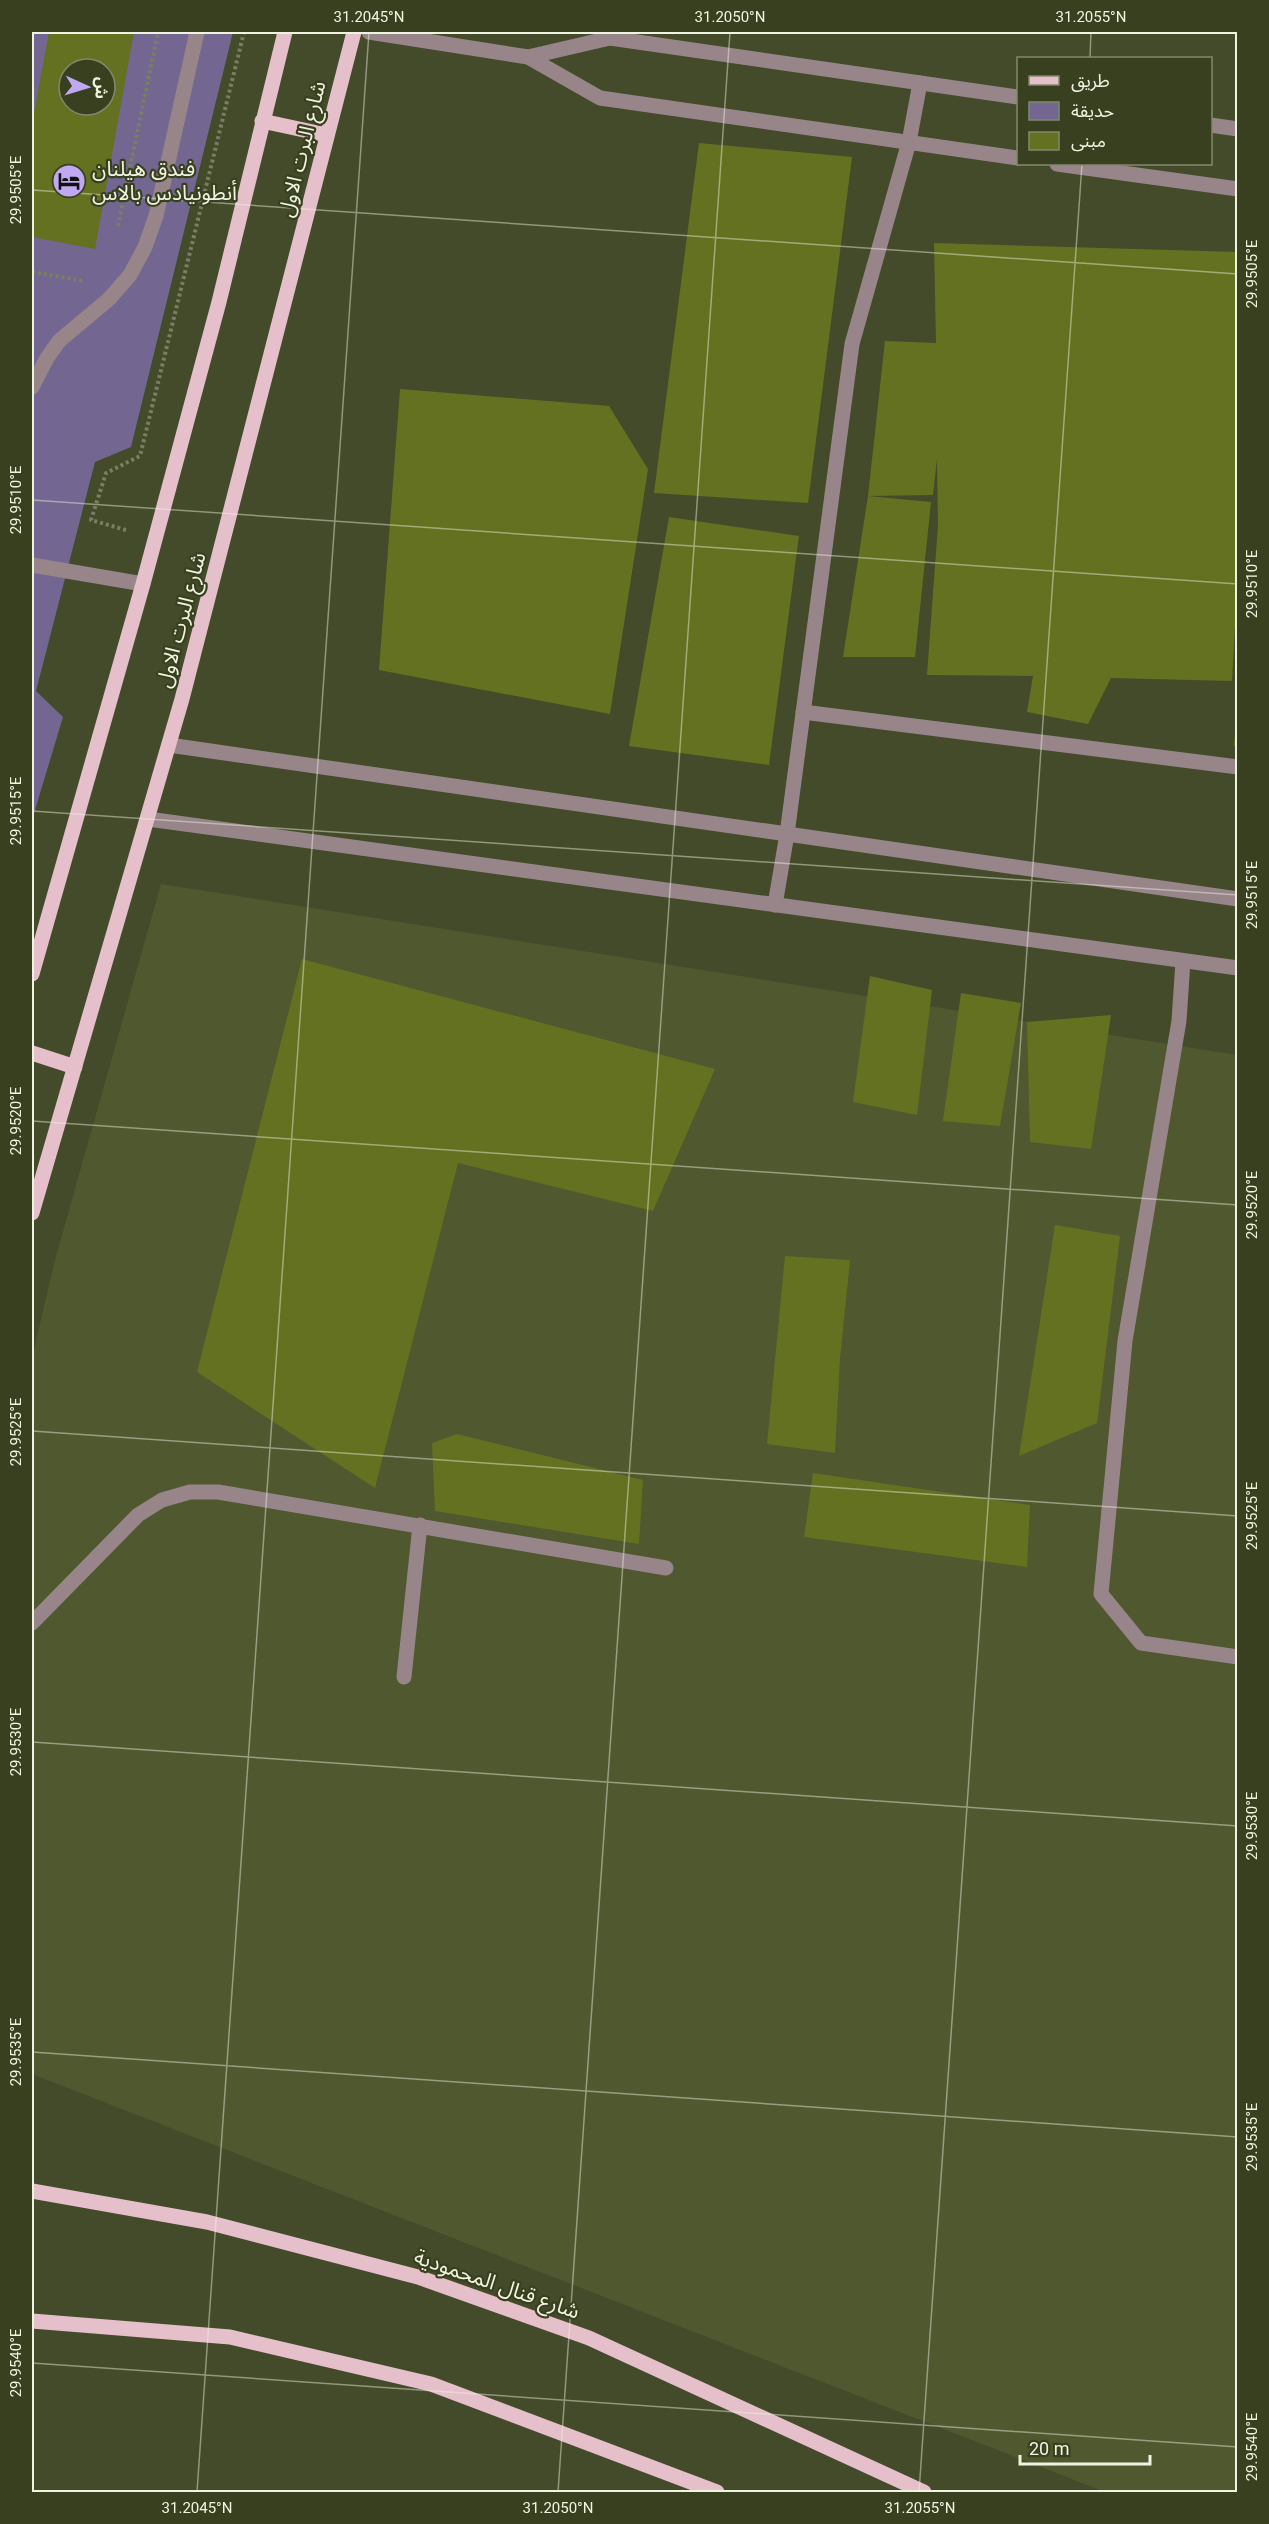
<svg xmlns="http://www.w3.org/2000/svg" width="1269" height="2524" font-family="Roboto,'Noto Sans Arabic',sans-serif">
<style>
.built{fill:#505830}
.park{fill:#736691;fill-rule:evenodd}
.building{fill:#647121;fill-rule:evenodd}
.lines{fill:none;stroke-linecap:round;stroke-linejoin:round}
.path{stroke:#787f62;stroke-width:4;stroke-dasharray:3 3;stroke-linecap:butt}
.minor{stroke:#97858a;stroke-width:15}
.major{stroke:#e5c0cb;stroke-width:15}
.ticks{fill:none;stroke:#eff4e1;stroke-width:1.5;stroke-opacity:0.45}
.labels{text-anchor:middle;stroke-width:4.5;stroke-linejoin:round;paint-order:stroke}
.street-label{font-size:21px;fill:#eff4e1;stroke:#394020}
.poi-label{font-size:21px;fill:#eff4e1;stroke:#394020;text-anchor:start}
.neatline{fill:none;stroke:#eff4e1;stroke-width:2}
.ticks-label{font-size:15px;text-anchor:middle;fill:#eff4e1}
</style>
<rect width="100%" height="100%" fill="#444b2a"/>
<polygon class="built" points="161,884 1237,1055 1237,2492 1105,2492 32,2074 32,1358 55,1260"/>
<path class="park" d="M32 32H233L131 447 95 462 36 691 63 717 32 820ZM69 69H105V105H69Z"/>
<g class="building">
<path d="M49 32H134L95 249 32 237V124ZM69 69H105V105H69Z"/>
<polygon points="699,143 852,157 808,503 654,493"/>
<polygon points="934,243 1238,252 1238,572 1232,681 1111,678 1088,724 1027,712 1033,676 927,675 938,525 937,459 933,495 868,496 931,502 915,657 843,657 868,496 885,341 936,343"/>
<polygon points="400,389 609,406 648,469 610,714 379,670"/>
<polygon points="669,517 799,536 769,765 629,746"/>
<polygon points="1236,718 1238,746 1234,746"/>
<polygon points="302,959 715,1069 653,1211 458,1163 375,1488 197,1372"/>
<polygon points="870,976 932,990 917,1115 853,1102"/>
<polygon points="961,993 1021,1003 1000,1126 943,1121"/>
<polygon points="1111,1015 1091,1149 1030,1142 1027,1022"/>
<polygon points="1055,1225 1120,1236 1097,1423 1019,1456"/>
<polygon points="785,1256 850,1260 840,1359 835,1453 767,1444"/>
<polygon points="457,1434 643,1480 639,1544 435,1511 432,1443"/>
<polygon points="813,1473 1030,1505 1027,1567 804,1537"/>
</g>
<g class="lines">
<g class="path">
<polyline points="118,226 158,32"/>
<polyline points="32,272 84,281"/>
<polyline points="126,530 91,520 106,473 140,456 244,32"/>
</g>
<g class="minor">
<polyline points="369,32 528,57 600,98 1018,158"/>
<polyline points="528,57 610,38 1018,97"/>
<polyline points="1210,125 1238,129"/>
<polyline points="1057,164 1238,189"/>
<polyline points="32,387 47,358 59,341 109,299 130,275 145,247 156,216 197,32"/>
<polyline points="32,565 143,584"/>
<polyline points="803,712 1238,767"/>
<polyline points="169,745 1238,899"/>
<polyline points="148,819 1238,968"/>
<polyline points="775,905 787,834 852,344 909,142 920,83"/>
<polyline points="1183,961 1179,1021 1125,1341 1101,1594 1141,1643 1238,1657"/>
<polyline points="32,1623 138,1515 162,1500 190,1492 218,1492 666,1568"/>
<polyline points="404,1677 420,1525"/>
</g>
<g class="major">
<polyline points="262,121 327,135"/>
<polyline points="32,974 143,584 219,302 285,32"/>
<polyline points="32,1053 75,1067"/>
<polyline points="32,1213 182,699 354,32"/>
<polyline points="32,2191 207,2222 418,2277 589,2338 924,2492"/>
<polyline points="32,2321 230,2337 431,2384 717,2492"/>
</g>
</g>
<path class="ticks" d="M1090 58 1091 32M32 190 1238 274M32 500 1238 584M32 811 1238 895M32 1121 1238 1205M32 1431 1238 1516M32 1742 1238 1826M32 2052 1238 2137M32 2363 1238 2447M197 2492 369 32M558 2492 730 32M919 2492 1082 164"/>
<defs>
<symbol id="hotel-disc" viewBox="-11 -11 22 22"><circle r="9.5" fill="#c0a8f3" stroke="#394020"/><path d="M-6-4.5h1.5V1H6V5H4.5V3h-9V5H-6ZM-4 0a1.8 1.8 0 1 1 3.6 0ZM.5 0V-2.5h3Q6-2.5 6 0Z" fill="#111"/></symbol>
</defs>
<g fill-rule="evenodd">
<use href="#hotel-disc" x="50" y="162" width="38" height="38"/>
</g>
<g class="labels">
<g class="street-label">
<text transform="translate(302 149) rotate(-76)" y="7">شارع البرت الاول</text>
<text transform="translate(181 620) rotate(-75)" y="7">شارع البرت الاول</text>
<text transform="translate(497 2284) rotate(19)" y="7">شارع قنال المحمودية</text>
</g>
<g class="poi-label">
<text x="92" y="176">فندق هيلنان<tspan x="92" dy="24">أنطونيادس بالاس</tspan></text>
</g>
</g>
<rect width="1269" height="2524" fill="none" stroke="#394020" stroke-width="66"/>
<rect x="1017" y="57" width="195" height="108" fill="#394020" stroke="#82886d" stroke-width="1.5"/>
<rect x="1029" y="76" width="30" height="9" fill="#e5c0cb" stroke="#82886d" stroke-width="1.5"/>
<text x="1071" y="87" font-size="18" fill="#eff4e1">طريق</text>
<rect x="1029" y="102" width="30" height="18" fill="#736691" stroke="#82886d" stroke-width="1.5"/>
<text x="1071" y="117" font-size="18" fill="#eff4e1">حديقة</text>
<rect x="1029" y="132" width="30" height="18" fill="#647121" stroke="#82886d" stroke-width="1.5"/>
<text x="1071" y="147" font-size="18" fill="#eff4e1">مبنى</text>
<g transform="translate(87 87) rotate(94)"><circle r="28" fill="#394020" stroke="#82886d" stroke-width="1.5"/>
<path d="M0-4.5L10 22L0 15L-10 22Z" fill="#c0a8f3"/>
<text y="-9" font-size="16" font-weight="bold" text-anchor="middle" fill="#eff4e1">ش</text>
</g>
<path d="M1020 2455v9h130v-9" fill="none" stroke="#eff4e1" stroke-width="3"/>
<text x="1029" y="2455" font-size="18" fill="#eff4e1" stroke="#394020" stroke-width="4.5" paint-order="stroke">20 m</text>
<rect x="33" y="33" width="1203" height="2458" class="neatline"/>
<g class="ticks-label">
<text x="369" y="22">31.2045°N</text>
<text x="730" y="22">31.2050°N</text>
<text x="1091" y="22">31.2055°N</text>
<text transform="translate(16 190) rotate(-90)" y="5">29.9505°E</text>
<text transform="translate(1252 274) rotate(-90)" y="5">29.9505°E</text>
<text transform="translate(16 500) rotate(-90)" y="5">29.9510°E</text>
<text transform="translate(1252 584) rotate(-90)" y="5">29.9510°E</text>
<text transform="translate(16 811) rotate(-90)" y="5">29.9515°E</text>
<text transform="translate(1252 895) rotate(-90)" y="5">29.9515°E</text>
<text transform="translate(16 1121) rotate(-90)" y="5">29.9520°E</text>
<text transform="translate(1252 1205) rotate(-90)" y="5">29.9520°E</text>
<text transform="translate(16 1432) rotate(-90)" y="5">29.9525°E</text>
<text transform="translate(1252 1516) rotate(-90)" y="5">29.9525°E</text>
<text transform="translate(16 1742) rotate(-90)" y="5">29.9530°E</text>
<text transform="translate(1252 1826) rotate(-90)" y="5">29.9530°E</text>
<text transform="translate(16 2052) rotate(-90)" y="5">29.9535°E</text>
<text transform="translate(1252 2137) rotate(-90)" y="5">29.9535°E</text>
<text transform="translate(16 2363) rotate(-90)" y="5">29.9540°E</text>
<text transform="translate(1252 2447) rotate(-90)" y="5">29.9540°E</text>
<text x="197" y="2513">31.2045°N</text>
<text x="558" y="2513">31.2050°N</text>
<text x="920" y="2513">31.2055°N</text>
</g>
</svg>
